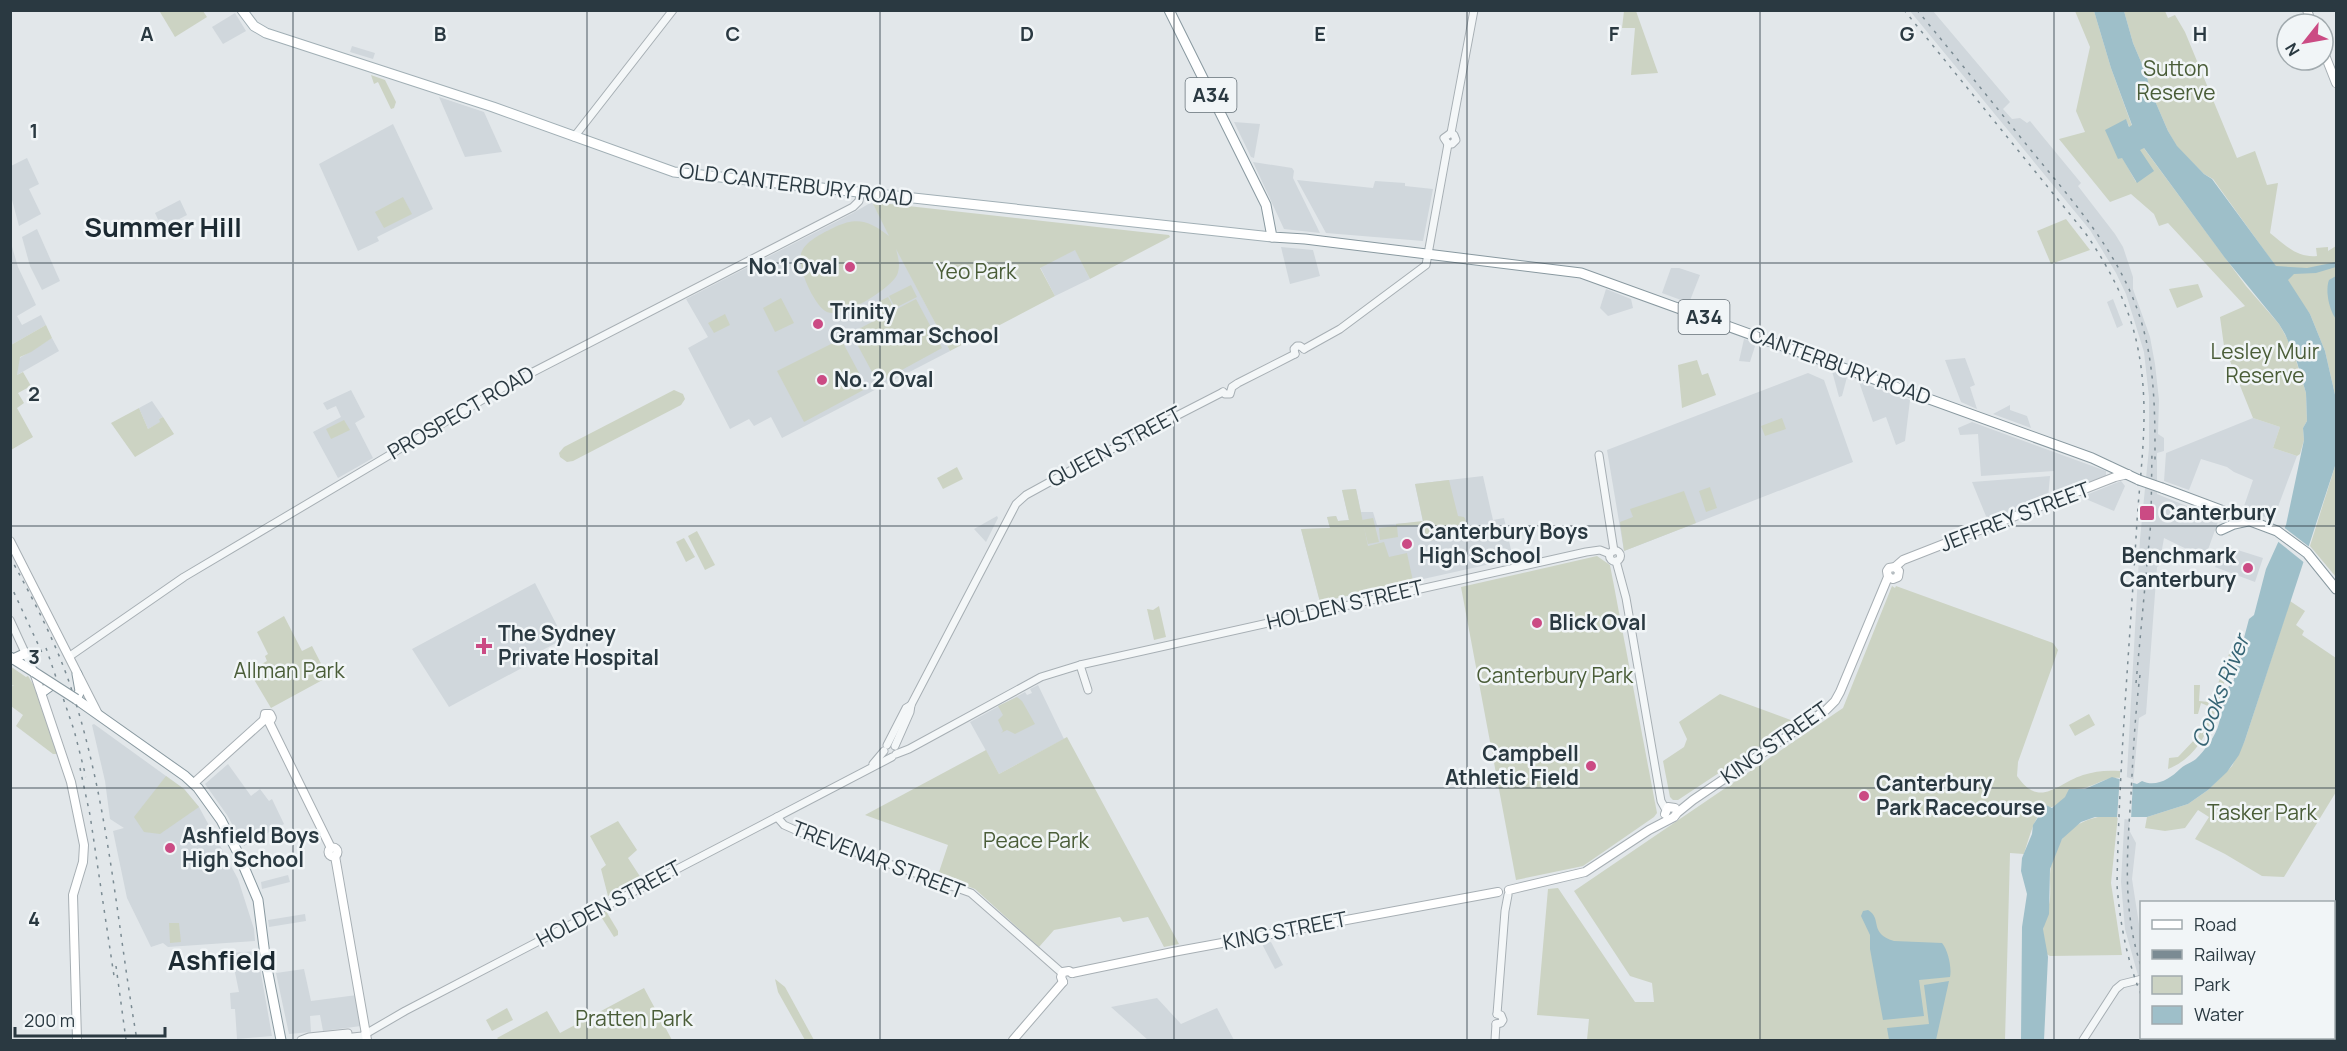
<svg xmlns="http://www.w3.org/2000/svg" width="2347" height="1051" font-family="Manrope,sans-serif">
<style>
.built{fill:#d0d7dc}
.green{fill:#ccd3c3}
.water{fill:#9ebfc9}
.pier{fill:#e2e7ea}
.lines{fill:none;stroke-linecap:round;stroke-linejoin:round}
.tertiary-casing{stroke:#a7afb4;stroke-width:9}
.secondary-casing{stroke:#a7afb4;stroke-width:10}
.primary-casing{stroke:#a1afb5;stroke-width:11}
.trunk-casing{stroke:#8999a0;stroke-width:11}
.tertiary{stroke:#f4f7f8;stroke-width:7}
.secondary{stroke:#fff;stroke-width:8}
.primary{stroke:#fff;stroke-width:9}
.trunk{stroke:#fff;stroke-width:9}
.rail{stroke:#7b8b93;stroke-width:1.5;stroke-dasharray:3 6;stroke-linecap:butt}
.trunk-bridge-casing{stroke:#8999a0;stroke-width:11;stroke-linecap:butt}
.trunk-bridge{stroke:#fff;stroke-width:9}
.grid{fill:none;stroke:#2a3941;stroke-width:1.5;stroke-opacity:0.55}
.poi-dot{fill:#cb4b84;stroke:#f1f5f7;stroke-width:2}
.labels{text-anchor:middle;stroke-width:5;stroke-linejoin:round;paint-order:stroke}
.shield{fill:#f1f5f7;stroke:#667178;stroke-width:1.5}
.shield-label{font-size:20px;font-weight:bold;fill:#2a3941}
.park-label{font-size:21px;fill:#4a5d38;stroke:#f1f5f7}
.street-label{font-size:21px;fill:#2a3941;stroke:#f1f5f7}
.poi-label{font-size:21px;font-weight:bold;fill:#2a3941;stroke:#f1f5f7;text-anchor:start}
.water-label{font-size:22px;font-style:italic;fill:#356474;stroke:#f1f5f7}
.district-label{font-size:27px;font-weight:bold;fill:#1c2a32;stroke:#f1f5f7}
.grid-label{font-size:20px;text-anchor:middle;font-weight:bold;fill:#2a3941;stroke:#f1f5f7;stroke-width:5;stroke-linejoin:round;paint-order:stroke}
</style>
<rect width="100%" height="100%" fill="#e2e7ea"/>
<g class="built">
<polygon points="1910,11 1933,11 2010,102 2003,109 2012,119 2020,118 2027,123 2030,121 2081,183 2078,186 2115,234 2123,247 2133,277 2133,289 2150,337 2155,364 2159,400 2158,434 2164,438 2164,451 2157,453 2157,494 2219,519 2205,558 2164,538 2159,566 2157,567 2146,714 2139,718 2129,830 2136,843 2132,879 2141,937 2141,986 2125,929 2121,882 2140,539 2149,448 2149,397 2144,352 2126,294 2116,273 2090,230"/>
<polygon points="235,13 246,31 223,44 212,27"/>
<polygon points="352,46 375,53 373,59 350,52"/>
<polygon points="439,97 484,112 502,152 465,157"/>
<polygon points="1234,122 1260,124 1254,158 1251,157"/>
<polygon points="393,124 433,209 377,237 379,241 358,251 319,164"/>
<polygon points="27,158 39,184 29,189 41,214 19,226 11,196 11,166"/>
<polygon points="1253,162 1292,168 1294,171 1293,178 1320,233 1284,229"/>
<polygon points="1297,180 1373,188 1375,181 1405,183 1405,186 1433,189 1423,241 1326,233"/>
<polygon points="180,200 187,215 162,228 155,213"/>
<polygon points="872,202 950,351 782,438 771,417 754,426 749,419 730,429 688,348 708,337 686,299 851,214"/>
<polygon points="37,229 60,281 42,290 30,266 22,237"/>
<polygon points="10,240 18,267 36,305 17,316 22,325 41,315 46,325 11,345"/>
<polygon points="1281,247 1313,250 1320,276 1290,284"/>
<polygon points="1075,249 1090,279 1055,296 1040,267"/>
<polygon points="1671,268 1679,268 1700,275 1689,303 1662,293"/>
<polygon points="1606,289 1631,299 1633,308 1608,316 1600,308"/>
<polygon points="2113,299 2123,325 2117,328 2107,302"/>
<polygon points="52,338 59,351 17,375 18,359"/>
<polygon points="1744,339 1756,343 1750,362 1739,361"/>
<polygon points="1965,358 1975,385 1970,387 1977,409 1961,402 1945,360"/>
<polygon points="1832,371 1847,377 1842,396 1839,397"/>
<polygon points="1808,373 1824,380 1853,462 1624,551 1607,450"/>
<polygon points="1859,382 1910,400 1905,441 1896,445 1886,417 1873,422"/>
<polygon points="351,390 365,417 355,423 373,458 338,478 313,432 341,417 336,406 327,410 323,403"/>
<polygon points="152,401 163,417 159,419 161,422 148,429 139,408"/>
<polygon points="2010,405 2010,410 2027,416 2031,428 1993,414"/>
<polygon points="2253,418 2280,427 2273,448 2297,456 2273,520 2243,509 2253,480 2234,472 2227,467 2201,459 2189,490 2164,481 2166,453"/>
<polygon points="1972,422 2106,471 2106,476 2053,496 2054,471 1981,476 1978,434 1960,435 1958,428"/>
<polygon points="1483,476 1493,520 1504,518 1513,559 1320,602 1301,529 1330,528 1327,517 1336,516 1338,521 1349,520 1342,490 1356,489 1361,512 1373,512 1377,525 1423,522 1415,484"/>
<polygon points="2050,476 2048,498 1988,521 1972,482"/>
<polygon points="2121,481 2125,486 2114,511 2081,497"/>
<polygon points="997,516 998,518 986,542 974,529"/>
<polygon points="2225,546 2263,558 2255,582 2215,567"/>
<polygon points="535,583 564,639 531,656 533,662 449,707 412,649"/>
<polygon points="1038,685 1064,739 999,774 970,722 1025,692 1027,695 1032,693 1030,689"/>
<polygon points="94,724 184,789 199,807 238,879 254,929 255,941 168,947 163,943 151,947 127,898 113,831 124,828 110,819 105,781 92,725"/>
<polygon points="228,764 251,796 260,789 269,801 272,799 284,824 244,846 227,815 205,784"/>
<polygon points="288,875 290,882 262,889 261,882"/>
<polygon points="305,914 306,921 269,927 268,920"/>
<polygon points="1271,942 1283,965 1275,969 1262,944"/>
<polygon points="257,951 272,1036 237,1039 235,1009 231,1009 230,993 239,992 231,953"/>
<polygon points="304,969 311,1001 357,995 361,1026 323,1031 320,1015 310,1016 311,1032 289,1034 276,973"/>
<polygon points="1157,998 1181,1024 1217,1008 1234,1040 1148,1040 1111,1007"/>
</g>
<g class="green">
<polygon points="162,10 203,11 207,17 175,37 160,12"/>
<polygon points="1624,11 1636,11 1658,73 1631,75 1635,28 1622,28"/>
<polygon points="2075,11 2094,11 2111,68 2132,126 2130,128 2126,120 2118,159 2122,157 2136,182 2140,149 2143,147 2246,286 2279,324 2292,347 2306,393 2307,421 2303,428 2304,440 2300,454 2297,456 2273,448 2280,427 2253,418 2224,346 2220,317 2245,306 2168,223 2159,226 2154,214 2131,194 2110,202 2059,139 2085,132 2076,111 2090,47"/>
<path d="M2124 11H2165L2168 18 2175 15 2185 32 2237 158 2255 151 2267 185 2278 183 2270 233C2285 245 2297 258 2317 256L2316 248 2328 247V251L2336 246V399L2325 351 2310 314 2213 179 2204 174 2177 147 2168 131 2149 87 2147 76 2133 43Z"/>
<polygon points="371,75 385,80 396,102 394,108 391,109 378,82 374,84"/>
<polygon points="403,197 412,214 384,228 375,212"/>
<path d="M872 202 1169 235 1170 237 1090 279 1075 250 1040 268 1055 296 950 351 896 249C898 257 901 266 897 275 890 289 842 319 827 312 814 306 795 264 802 251 807 240 825 232 835 227 859 216 870 222 889 236Z"/>
<polygon points="2066,219 2090,250 2051,264 2037,231"/>
<polygon points="2198,284 2203,297 2177,308 2169,289"/>
<polygon points="911,285 917,297 895,308 889,296"/>
<polygon points="888,297 894,308 876,318 870,306"/>
<polygon points="781,298 794,323 775,332 763,308"/>
<polygon points="916,299 942,348 878,383 851,333"/>
<polygon points="725,314 730,325 714,333 708,323"/>
<polygon points="46,325 52,338 31,352 20,357 17,375 23,372 31,386 18,393 24,403 17,408 33,437 11,450 11,345"/>
<polygon points="841,339 867,388 804,422 777,371"/>
<polygon points="1697,360 1702,375 1708,373 1716,395 1682,408 1678,365"/>
<polygon points="674,390 683,394 685,399 681,405 573,461 567,462 560,457 559,453 564,447"/>
<polygon points="139,408 148,429 160,422 159,419 163,417 174,434 135,457 111,423"/>
<polygon points="1782,418 1786,429 1765,436 1761,426"/>
<polygon points="344,420 350,430 331,439 326,429"/>
<polygon points="2336,463 2336,577 2310,546"/>
<polygon points="957,467 963,479 943,489 937,478"/>
<polygon points="1449,480 1458,516 1464,517 1469,526 1446,531 1447,537 1429,541 1427,536 1423,536 1421,525 1397,526 1398,537 1380,540 1379,528 1396,526 1396,524 1423,521 1415,484"/>
<polygon points="1710,487 1717,508 1706,512 1699,491"/>
<polygon points="1356,489 1368,546 1384,542 1389,557 1407,553 1413,581 1320,602 1301,529 1330,528 1327,517 1336,516 1338,521 1349,520 1342,490"/>
<polygon points="1684,491 1696,523 1624,551 1620,522 1633,517 1630,509"/>
<polygon points="1373,518 1379,542 1368,544 1362,520"/>
<polygon points="697,531 715,565 705,570 688,536"/>
<polygon points="684,538 695,557 686,562 676,542"/>
<polygon points="1597,556 1610,565 1657,813 1654,817 1583,866 1516,880 1461,587"/>
<path d="M1892 586 1895 588 1896 586 2053 643 2058 650 2056 656 2018 762 2017 776C2040 809 2056 784 2083 775 2095 771 2107 770 2120 771V778C2104 776 2091 790 2074 789L2056 806 2043 809C2033 821 2029 838 2024 854L2010 853 2005 1040H1587L1589 1019 1537 1015 1548 889 1558 888 1635 1002H1654L1652 983 1630 976 1574 891 1843 708Z"/>
<polygon points="2290,601 2305,611 2296,625 2304,631 2302,635 2336,658 2336,792 2284,877 2262,876 2225,854 2195,839 2209,817 2198,810 2185,828 2165,831 2145,828 2147,817 2188,804 2208,790 2232,766 2245,740"/>
<polygon points="1159,606 1166,637 1154,640 1147,609 1153,610"/>
<polygon points="284,616 302,651 312,646 328,677 271,708 249,671 267,661 265,656 268,654 257,632"/>
<path d="M2229 654 2232 655C2219 695 2212 752 2168 769L2169 758 2178 757 2199 735Z"/>
<polygon points="10,666 26,677 28,676 36,689 57,751 56,754 53,754 16,726 23,715 11,706 11,687 14,685 11,686"/>
<polygon points="2194,685 2200,685 2199,701 2209,702 2208,706 2201,703 2198,714 2194,714"/>
<polygon points="1720,694 1796,722 1678,800 1673,800 1670,797 1663,761 1684,747 1687,739 1679,722"/>
<polygon points="1017,697 1022,701 1035,724 1015,734 1007,730 1001,733 1003,731 998,720 1003,715 998,706"/>
<polygon points="2089,714 2095,725 2075,736 2069,725"/>
<polygon points="1067,737 1179,944 1164,947 1148,917 1123,922 1120,917 1054,930 1039,947 975,889 938,875 948,845 865,815 986,750 999,774"/>
<polygon points="166,776 184,789 199,807 160,834 144,832 134,817"/>
<path d="M2118 815 2111 883 2122 955 2050 956 2045 953C2045 945 2043 938 2043 930 2044 920 2049 909 2050 898 2051 888 2049 876 2051 866 2058 830 2084 815 2118 815Z"/>
<polygon points="618,821 637,850 628,858 641,878 608,896 601,869 606,865 590,836"/>
<polygon points="606,911 618,931 618,935 614,937 600,915"/>
<polygon points="169,923 179,923 181,942 170,943"/>
<polygon points="775,979 785,987 814,1040 805,1040 778,992"/>
<polygon points="644,988 672,1040 499,1040 497,1038 547,1011 560,1033"/>
<polygon points="507,1008 513,1020 492,1031 486,1020"/>
</g>
<g class="water">
<path d="M2094 11H2124L2133 43 2147 76 2149 87 2168 131 2177 146 2204 174 2212 179 2276 266 2307 268 2336 262V267L2316 273 2294 274 2288 280 2310 314 2325 351 2336 399V463L2245 740 2239 755 2227 772 2208 790 2188 804 2147 817H2095L2081 822 2062 839 2050 869 2049 914 2043 929 2048 957 2044 1040H2021L2022 927 2027 894 2021 871 2022 858 2032 834 2033 825 2046 805 2052 808 2065 797 2069 789H2085L2112 777 2137 784 2142 781C2156 788 2171 778 2180 769 2185 764 2191 763 2196 759 2205 750 2216 736 2219 723 2223 710 2223 689 2234 680 2233 672 2236 660 2240 653L2249 619 2254 615 2266 569 2286 525 2304 440 2303 428 2307 421 2306 393 2296 359 2285 334 2279 324 2225 258 2144 148 2140 150 2154 171 2137 183 2122 158 2118 159 2105 130 2126 119 2129 127 2132 125 2111 68Z"/>
<path d="M2336 276V319C2329 310 2325 290 2329 280Z"/>
<path d="M1868 910C1883 919 1868 933 1894 941L1942 943C1948 950 1952 968 1950 977L1919 980 1924 1016 1883 1020 1870 949V935L1861 916 1863 911Z"/>
<polygon points="1949,981 1936,1040 1889,1040 1887,1028 1929,1024 1924,985"/>
</g>
<g class="pier">
<polygon points="2282,526 2312,549 2306,564 2276,540"/>
<polygon points="2120,775 2133,779 2131,820 2117,818"/>
</g>
<g class="lines">
<defs>
<g id="tertiary">
<polyline points="1451,133 1474,10"/>
<polyline points="574,137 673,10"/>
<polyline points="1448,144 1452,144 1456,140 1454,135 1451,133"/>
<polyline points="1448,144 1444,138 1451,133"/>
<polyline points="1304,349 1340,329 1426,265 1448,144"/>
<polyline points="1295,354 1294,349 1297,346 1300,346 1304,349"/>
<polyline points="1223,392 1225,394 1230,394 1232,387 1238,383 1295,354"/>
<polyline points="1599,455 1614,551"/>
<circle cx="1615" cy="556" r="5.5"/>
<polyline points="1616,561 1626,598 1661,801 1666,810"/>
<polyline points="10,620 34,672"/>
<polyline points="70,656 184,577 504,387 853,207 859,201 860,193"/>
<polyline points="1080,665 1088,690"/>
<polyline points="887,745 906,708 911,705"/>
<polyline points="895,746 910,712 911,705 1016,504 1026,495 1077,467 1223,392"/>
<polyline points="896,754 909,749 1041,677 1080,665 1586,552 1600,550 1610,554"/>
<polyline points="873,764 884,751"/>
<polyline points="777,817 784,825 802,833 971,893 1062,973"/>
<polyline points="2334,981 2336,974"/>
<polyline points="1497,1014 1505,911 1508,895"/>
<polyline points="1496,1024 1501,1023 1503,1020 1501,1015 1497,1014"/>
<polyline points="2296,1038 2301,1040"/>
<polyline points="301,1040 309,1037 348,1033"/>
<polyline points="325,1040 362,1036 405,1011 892,757"/>
<polyline points="1495,1040 1496,1024"/>
<polyline points="2083,1040 2116,989 2122,984 2142,979"/>
</g>
<g id="secondary">
<polyline points="2307,10 2312,24"/>
<polyline points="2323,50 2336,83"/>
<polyline points="10,541 98,714"/>
<polyline points="1888,577 1893,579 1898,577 1899,571 1895,567"/>
<polyline points="34,672 71,782 84,845 83,862 73,895 77,1040"/>
<polyline points="264,720 265,714 270,714 272,718 269,722"/>
<polyline points="269,722 331,848"/>
<polyline points="194,783 264,720"/>
<polyline points="1665,814 1668,807 1675,808"/>
<circle cx="333" cy="852" r="4.5"/>
<polyline points="335,856 367,1040"/>
<polyline points="1509,890 1585,872 1649,830 1674,817 1677,813 1693,800 1826,710 1835,701 1840,692 1888,577 1887,571 1889,568 1895,567 1903,560 2115,477 2128,474"/>
<polyline points="1072,973 1173,952 1498,892"/>
<polyline points="1063,982 1061,977 1063,972 1069,971 1072,973"/>
<polyline points="1013,1040 1063,982"/>
</g>
<polyline id="primary" points="242,10 254,26 266,33 493,107 674,172 1272,237"/>
<g id="trunk">
<polyline points="1169,10 1266,205 1272,237 1305,239 1581,273 2092,458 2139,480"/>
<polyline points="2162,488 2277,531 2307,553 2336,589"/>
<polyline points="2221,530 2234,524 2248,521"/>
<polyline points="10,657 34,672"/>
<polyline points="13,659 26,653"/>
<polyline points="77,674 80,691 76,699 185,776 198,788 221,820 238,853 258,900 266,963 281,1040"/>
<polyline points="42,692 49,687"/>
</g>
</defs>
<use href="#tertiary" class="tertiary-casing"/>
<use href="#secondary" class="secondary-casing"/>
<use href="#primary" class="primary-casing"/>
<use href="#trunk" class="trunk-casing"/>
<use href="#tertiary" class="tertiary"/>
<use href="#secondary" class="secondary"/>
<use href="#primary" class="primary"/>
<use href="#trunk" class="trunk"/>
<g class="rail">
<path d="M1904 10 2086 234C2110 269 2130 307 2138 349 2150 409 2141 462 2137 521 2130 642 2119 764 2117 885 2120 924 2127 961 2142 997"/>
<path d="M1917 10C1955 56 1992 102 2030 149 2074 203 2122 255 2142 324 2155 369 2155 414 2155 460"/>
<path d="M10 557C34 601 58 646 73 694 109 806 117 925 137 1040"/>
<polyline points="10,584 44,657"/>
<polyline points="46,648 74,730 86,777"/>
<path d="M2140 675C2135 715 2133 755 2131 795 2127 854 2122 912 2142 969"/>
<polyline points="2136,683 2151,521 2152,450"/>
<polyline points="80,768 90,815 114,976"/>
<polyline points="116,966 126,1040"/>
<polyline points="2170,1038 2172,1040"/>
</g>
<defs>
<g id="trunk-bridge">
<polyline points="2139,480 2162,488"/>
<polyline points="34,672 76,699"/>
</g>
</defs>
<use href="#trunk-bridge" class="trunk-bridge-casing"/>
<use href="#trunk-bridge" class="trunk-bridge"/>
</g>
<path class="grid" d="M293 10V1040M587 10V1040M880 10V1040M1174 10V1040M1467 10V1040M1760 10V1040M2054 10V1040M10 263H2336M10 526H2336M10 788H2336"/>
<g class="poi-dot">
<circle cx="850" cy="267" r="6"/>
<circle cx="818" cy="324" r="6"/>
<circle cx="822" cy="380" r="6"/>
<rect x="2139" y="505" width="16" height="16" rx="3"/>
<circle cx="1407" cy="544" r="6"/>
<circle cx="2248" cy="568" r="6"/>
<circle cx="1537" cy="623" r="6"/>
<path d="M481 637h6v6h6v6h-6v6h-6v-6h-6v-6h6z"/>
<circle cx="1591" cy="766" r="6"/>
<circle cx="1864" cy="796" r="6"/>
<circle cx="170" cy="848" r="6"/>
</g>
<g class="labels">
<g class="shield">
<rect x="1185.5" y="78" width="51" height="34" rx="4.5"/>
<rect x="1678.5" y="300" width="51" height="34" rx="4.5"/>
</g>
<g class="shield-label">
<text x="1211" y="102">A34</text>
<text x="1704" y="324">A34</text>
</g>
<g class="park-label">
<text x="2176" y="76">Sutton<tspan x="2176" dy="24">Reserve</tspan></text>
<text x="976" y="279">Yeo Park</text>
<text x="2265" y="359">Lesley Muir<tspan x="2265" dy="24">Reserve</tspan></text>
<text x="289" y="678">Allman Park</text>
<text x="1555" y="683">Canterbury Park</text>
<text x="2262" y="820">Tasker Park</text>
<text x="1036" y="848">Peace Park</text>
<text x="634" y="1026">Pratten Park</text>
</g>
<g class="street-label">
<text transform="translate(796 185) rotate(7)" y="7">OLD CANTERBURY ROAD</text>
<text transform="translate(1840 366) rotate(20)" y="7">CANTERBURY ROAD</text>
<text transform="translate(461 413) rotate(-30)" y="7">PROSPECT ROAD</text>
<text transform="translate(1115 447) rotate(-28)" y="7">QUEEN STREET</text>
<text transform="translate(2015 517) rotate(-21)" y="7">JEFFREY STREET</text>
<text transform="translate(1345 605) rotate(-13)" y="7">HOLDEN STREET</text>
<text transform="translate(1775 743) rotate(-35)" y="7">KING STREET</text>
<text transform="translate(878 860) rotate(21)" y="7">TREVENAR STREET</text>
<text transform="translate(609 904) rotate(-28)" y="7">HOLDEN STREET</text>
<text transform="translate(1285 931) rotate(-11)" y="7">KING STREET</text>
</g>
<g class="poi-label">
<text x="838" y="274" text-anchor="end">No.1 Oval</text>
<text x="830" y="319">Trinity<tspan x="830" dy="24">Grammar School</tspan></text>
<text x="834" y="387">No. 2 Oval</text>
<text x="2160" y="520">Canterbury</text>
<text x="1419" y="539">Canterbury Boys<tspan x="1419" dy="24">High School</tspan></text>
<text x="2236" y="563" text-anchor="end">Benchmark<tspan x="2236" dy="24">Canterbury</tspan></text>
<text x="1549" y="630">Blick Oval</text>
<text x="498" y="641">The Sydney<tspan x="498" dy="24">Private Hospital</tspan></text>
<text x="1579" y="761" text-anchor="end">Campbell<tspan x="1579" dy="24">Athletic Field</tspan></text>
<text x="1876" y="791">Canterbury<tspan x="1876" dy="24">Park Racecourse</tspan></text>
<text x="182" y="843">Ashfield Boys<tspan x="182" dy="24">High School</tspan></text>
</g>
<g class="water-label">
<text transform="translate(2220 691) rotate(-68)" y="8">Cooks River</text>
</g>
<g class="district-label">
<text x="163" y="237">Summer Hill</text>
<text x="222" y="970">Ashfield</text>
</g>
</g>
<g class="grid-label">
<text x="147" y="41">A</text>
<text x="440" y="41">B</text>
<text x="733" y="41">C</text>
<text x="1027" y="41">D</text>
<text x="1320" y="41">E</text>
<text x="1614" y="41">F</text>
<text x="1907" y="41">G</text>
<text x="2200" y="41">H</text>
<text x="34" y="138">1</text>
<text x="34" y="401">2</text>
<text x="34" y="664">3</text>
<text x="34" y="926">4</text>
</g>
<rect width="2347" height="1051" fill="none" stroke="#2a3941" stroke-width="24"/>
<rect x="2140" y="901" width="195" height="138" fill="#f1f5f7" stroke="#a1aaae" stroke-width="1.5"/>
<rect x="2152" y="920" width="30" height="9" fill="#ffffff" stroke="#a1aaae" stroke-width="1.5"/>
<text x="2194" y="931" font-size="18" fill="#2a3941">Road</text>
<rect x="2152" y="950" width="30" height="9" fill="#7b8b93" stroke="#a1aaae" stroke-width="1.5"/>
<text x="2194" y="961" font-size="18" fill="#2a3941">Railway</text>
<rect x="2152" y="976" width="30" height="18" fill="#ccd3c3" stroke="#a1aaae" stroke-width="1.5"/>
<text x="2194" y="991" font-size="18" fill="#2a3941">Park</text>
<rect x="2152" y="1006" width="30" height="18" fill="#9ebfc9" stroke="#a1aaae" stroke-width="1.5"/>
<text x="2194" y="1021" font-size="18" fill="#2a3941">Water</text>
<g transform="translate(2305 42) rotate(239)"><circle r="28" fill="#f1f5f7" stroke="#a1aaae" stroke-width="1.5"/>
<path d="M0-4.5L10 22L0 15L-10 22Z" fill="#cb4b84"/>
<text y="-9" font-size="16" font-weight="bold" text-anchor="middle" fill="#2a3941">N</text>
</g>
<path d="M15 1027v9h150v-9" fill="none" stroke="#2a3941" stroke-width="3"/>
<text x="24" y="1027" font-size="18" fill="#2a3941" stroke="#f1f5f7" stroke-width="4.5" paint-order="stroke">200 m</text>
</svg>
